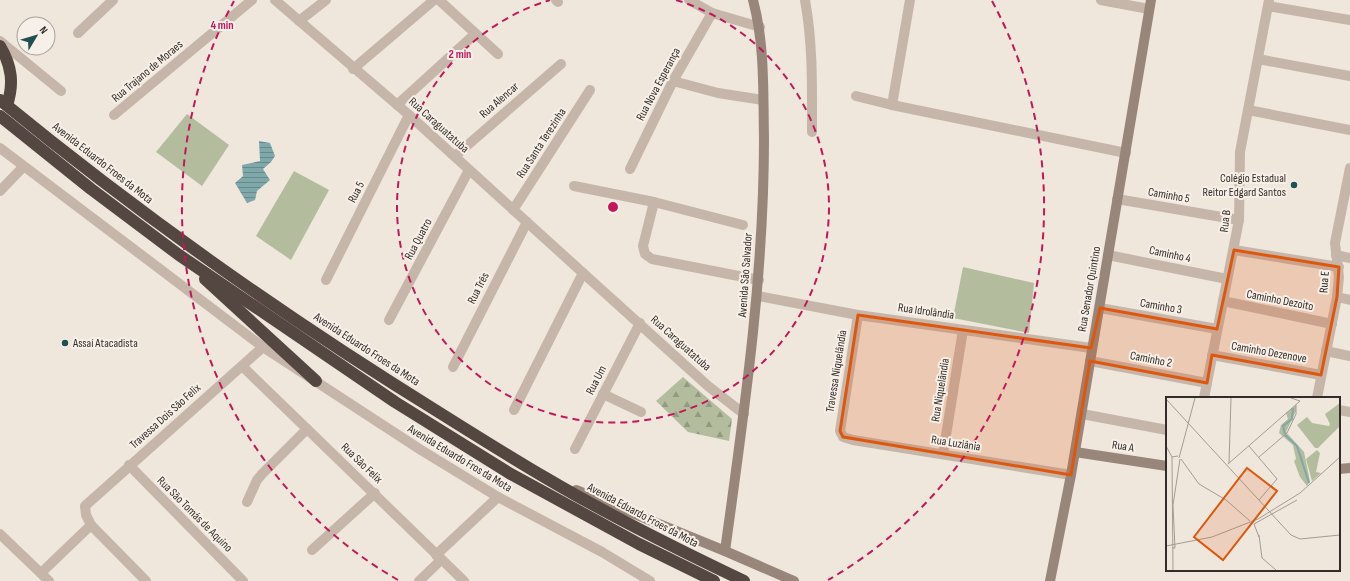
<svg xmlns="http://www.w3.org/2000/svg" width="1350" height="581" font-family="'Sofia Sans Condensed',sans-serif">
<style>
.forest{fill:url(#forest-firs)}
.green{fill:#b3bd9e}
.water{fill:url(#water-rules)}
.lines{fill:none;stroke-linecap:round;stroke-linejoin:round}
.street{stroke:#c6b6aa;stroke-width:10}
.secondary{stroke:#99867b;stroke-width:10}
.highway{stroke:#544640;stroke-width:12}
.marked{fill:#df570d;fill-opacity:0.2;stroke:#df570d;stroke-width:3;stroke-linejoin:round}
.ring{fill:none;stroke:#c2185b;stroke-width:2;stroke-dasharray:7 5}
.poi-dot{fill:#224f51;stroke:#f7f0e8;stroke-width:1.5}
.labels{text-anchor:middle;stroke-width:4;stroke-linejoin:round;paint-order:stroke}
.street-label{font-size:12px;fill:#342c28;stroke:#f7f0e8}
.poi-label{font-size:12px;fill:#342c28;stroke:#f7f0e8;text-anchor:end}
.inset-river{fill:none;stroke:#7ea8a9;stroke-width:2}
.inset-road{fill:none;stroke:#a49c94;stroke-width:1}
.view{fill:#df570d;fill-opacity:0.15;stroke:#df570d;stroke-width:2}
.inset-edge{fill:none;stroke:#342c28;stroke-width:2}
.centre{fill:#c2185b;stroke:#f7f0e8;stroke-width:2}
.ring-label{font-size:12px;text-anchor:middle;font-weight:bold;fill:#c2185b;stroke:#f7f0e8;stroke-width:4;stroke-linejoin:round;paint-order:stroke}
</style>
<defs>
<pattern id="forest-firs" width="22" height="20" patternUnits="userSpaceOnUse"><rect width="22" height="20" fill="#b3bd9e"/><path d="M5 1l3.5 6h-7zM16 11l3.5 6h-7z" fill="#929a81"/></pattern>
<pattern id="water-rules" width="6" height="5" patternUnits="userSpaceOnUse"><rect width="6" height="5" fill="#7ea8a9"/><path d="M0 2.5h6" fill="none" stroke="#68898a"/></pattern>
</defs>
<rect width="100%" height="100%" fill="#efe6dc"/>
<polygon class="forest" points="683,377 732,419 729,441 688,432 656,401"/>
<g class="green">
<polygon points="187,114 229,145 202,186 156,152"/>
<polygon points="294,171 329,190 291,260 256,236"/>
<polygon points="963,267 1034,283 1029,333 953,318"/>
</g>
<polygon class="water" points="259,141 270,143 275,156 271,162 263,169 270,180 257,191 255,200 247,203 235,183 243,176 242,165 260,161"/>
<g class="lines">
<g class="street">
<polyline points="275,0 409,115 583,273 514,410"/>
<polyline points="439,0 498,54"/>
<polyline points="556,0 558,2"/>
<polyline points="689,0 712,13 760,27"/>
<path d="M805 0C813 44 812 87 812 132"/>
<polyline points="1101,0 1149,9"/>
<polyline points="1268,6 1350,20"/>
<polyline points="299,21 326,0"/>
<polyline points="78,33 113,0"/>
<polyline points="0,41 61,91"/>
<polyline points="1258,59 1350,76"/>
<polyline points="353,69 434,0"/>
<polyline points="673,81 718,93 763,100"/>
<polyline points="856,96 892,105 1126,153"/>
<polyline points="397,105 475,34"/>
<polyline points="892,105 910,0"/>
<polyline points="1248,110 1350,130"/>
<polyline points="114,115 252,0"/>
<polyline points="0,148 263,347 421,450 498,497 602,552 650,581"/>
<polyline points="455,156 561,64"/>
<polyline points="630,169 673,81 712,13"/>
<polyline points="574,186 654,202 743,225"/>
<polyline points="0,191 23,167"/>
<polyline points="1117,199 1239,220"/>
<polyline points="654,202 643,246 645,254 652,259 759,280"/>
<polyline points="513,210 590,90"/>
<polyline points="1234,250 1339,267"/>
<polyline points="1108,255 1227,279"/>
<polyline points="1336,255 1350,258"/>
<polyline points="583,273 708,386 744,414"/>
<polyline points="326,280 409,115"/>
<polyline points="758,296 858,315 1091,348"/>
<polyline points="1337,297 1350,300"/>
<polyline points="1223,301 1332,324"/>
<polyline points="1100,308 1217,329"/>
<polyline points="858,315 840,431 843,437 853,440 1071,475"/>
<polyline points="389,320 469,170"/>
<polyline points="1326,351 1350,356"/>
<polyline points="1212,355 1321,375"/>
<polyline points="1090,361 1207,383"/>
<polyline points="242,366 464,581"/>
<polyline points="453,367 527,222"/>
<polyline points="603,394 641,412"/>
<polyline points="1204,398 1239,220 1240,152 1269,0"/>
<polyline points="1317,398 1337,297 1339,277 1335,243 1350,168"/>
<polyline points="1339,410 1350,412"/>
<polyline points="1082,414 1167,430"/>
<polyline points="575,449 640,323"/>
<polyline points="943,454 963,330"/>
<polyline points="129,465 243,581"/>
<polyline points="247,502 257,480 262,474 307,429"/>
<polyline points="0,534 49,581"/>
<polyline points="312,550 375,493"/>
<polyline points="436,555 498,497"/>
<polyline points="41,573 91,525"/>
<polyline points="146,581 91,525 86,515 85,506 263,347"/>
<polyline points="419,581 441,560"/>
</g>
<g class="secondary">
<polyline points="1075,452 1167,466"/>
<polyline points="1339,469 1350,468"/>
<polyline points="576,490 725,551 794,581"/>
<path d="M725 551C744 413 764 278 764 138 763 92 765 45 753 0"/>
<polyline points="1050,581 1071,475 1151,0"/>
</g>
<g class="highway">
<path d="M0 46C12 66 14 84 7 105"/>
<path d="M0 100C139 214 286 318 440 413 475 435 510 457 546 478 610 516 677 549 744 581"/>
<polyline points="0,116 91,189 179,255 395,402 509,473 639,544 714,581"/>
<polyline points="205,279 316,381"/>
</g>
</g>
<path class="marked" d="M1234 250 1339 267 1337 297 1321 375 1212 355 1207 383 1090 361 1071 475 843 437 840 431 858 315 1091 348 1100 308 1217 329Z"/>
<g class="ring">
<path d="M676 0A216 216 0 1 1 550 0"/>
<path d="M398 580A431 431 0 0 1 234 1M992 1A431 431 0 0 1 828 580"/>
</g>
<g class="poi-dot">
<circle cx="1294" cy="185" r="4"/>
<circle cx="65" cy="343" r="4"/>
</g>
<g class="labels">
<g class="street-label">
<text transform="translate(147 71) rotate(-40)" y="4">Rua Trajano de Moraes</text>
<text transform="translate(658 84) rotate(-62)" y="4">Rua Nova Esperança</text>
<text transform="translate(499 100) rotate(-41)" y="4">Rua Alencar</text>
<text transform="translate(439 125) rotate(42)" y="4">Rua Caraguatatuba</text>
<text transform="translate(541 143) rotate(-57)" y="4">Rua Santa Terezinha</text>
<text transform="translate(103 163) rotate(38)" y="4">Avenida Eduardo Froes da Mota</text>
<text transform="translate(356 192) rotate(-63)" y="4">Rua 5</text>
<text transform="translate(1169 195) rotate(10)" y="4">Caminho 5</text>
<text transform="translate(1225 221) rotate(-82)" y="4">Rua B</text>
<text transform="translate(418 239) rotate(-62)" y="4">Rua Quatro</text>
<text transform="translate(1170 254) rotate(12)" y="4">Caminho 4</text>
<text transform="translate(745 275) rotate(-86)" y="4">Avenida São Salvador</text>
<text transform="translate(1324 282) rotate(-86)" y="4">Rua E</text>
<text transform="translate(478 288) rotate(-63)" y="4">Rua Três</text>
<text transform="translate(1089 289) rotate(-80)" y="4">Rua Senador Quintino</text>
<text transform="translate(1280 300) rotate(11)" y="4">Caminho Dezoito</text>
<text transform="translate(1161 306) rotate(10)" y="4">Caminho 3</text>
<text transform="translate(926 311) rotate(8)" y="4">Rua Idrolândia</text>
<text transform="translate(681 343) rotate(42)" y="4">Rua Caraguatatuba</text>
<text transform="translate(367 349) rotate(33)" y="4">Avenida Eduardo Froes da Mota</text>
<text transform="translate(1269 352) rotate(10)" y="4">Caminho Dezenove</text>
<text transform="translate(1151 359) rotate(11)" y="4">Caminho 2</text>
<text transform="translate(836 371) rotate(-81)" y="4">Travessa Niquelândia</text>
<text transform="translate(596 380) rotate(-63)" y="4">Rua Um</text>
<text transform="translate(940 390) rotate(-81)" y="4">Rua Niquelândia</text>
<text transform="translate(165 416) rotate(-42)" y="4">Travessa Dois São Felix</text>
<text transform="translate(956 443) rotate(9)" y="4">Rua Luziânia</text>
<text transform="translate(1123 446) rotate(9)" y="4">Rua A</text>
<text transform="translate(460 458) rotate(31)" y="4">Avenida Eduardo Fros da Mota</text>
<text transform="translate(362 463) rotate(44)" y="4">Rua São Felix</text>
<text transform="translate(195 514) rotate(45)" y="4">Rua São Tomás de Aquino</text>
<text transform="translate(643 515) rotate(28)" y="4">Avenida Eduardo Froes da Mota</text>
</g>
<g class="poi-label">
<text x="1286" y="182">Colégio Estadual<tspan x="1286" dy="14">Reitor Edgard Santos</tspan></text>
<text x="73" y="347" text-anchor="start">Assaí Atacadista</text>
</g>
</g>
<g transform="translate(1166 397)">
<rect width="174" height="174" fill="#efe6dc"/>
<path d="M174 6V29L152 51H149L131 28 141 20 146 26 163 29 164 27 159 17ZM130 8V14L120 35 138 55 144 84 141 89 134 80 128 64 130 62 127 48 113 36 115 28 122 22 120 16Z" fill="#b3bd9e"/>
<path d="M151 53 154 56 150 75 155 76 146 84 140 62Z" fill="#b3bd9e"/>
<path class="inset-river" d="M119 37 117 29 126 22 127 11M119 38 131 49 143 86"/>
<path class="inset-road" d="M0 2 125 138 134 142 174 138M125 12 134 4 125 1M0 49 6 60M83 49 111 82 93 103M93 60 121 36 130 17V8M13 61 29 1M15 62 33 87 60 103 84 124M63 66 65 1M62 67 125 12M93 138 96 161 110 173M93 140 88 127 131 103M0 149 46 140 92 122 134 96 174 60M6 151H9L7 108 14 62M7 173 6 60 12 59"/>
<path class="view" d="M81 71 111 94 57 163 28 140Z"/>
<rect width="174" height="174" class="inset-edge"/>
</g>
<circle cx="613" cy="207" r="6" class="centre"/>
<g class="ring-label">
<text x="222" y="29">4 min</text>
<text x="460" y="58">2 min</text>
</g>
<g transform="translate(36 36) rotate(52)"><circle r="19" fill="#f7f0e8" stroke="#a9a29b"/>
<path d="M0-3L7 15L0 10L-7 15Z" fill="#224f51"/>
<text y="-6" font-size="11" font-weight="bold" text-anchor="middle" fill="#342c28">N</text>
</g>
</svg>
